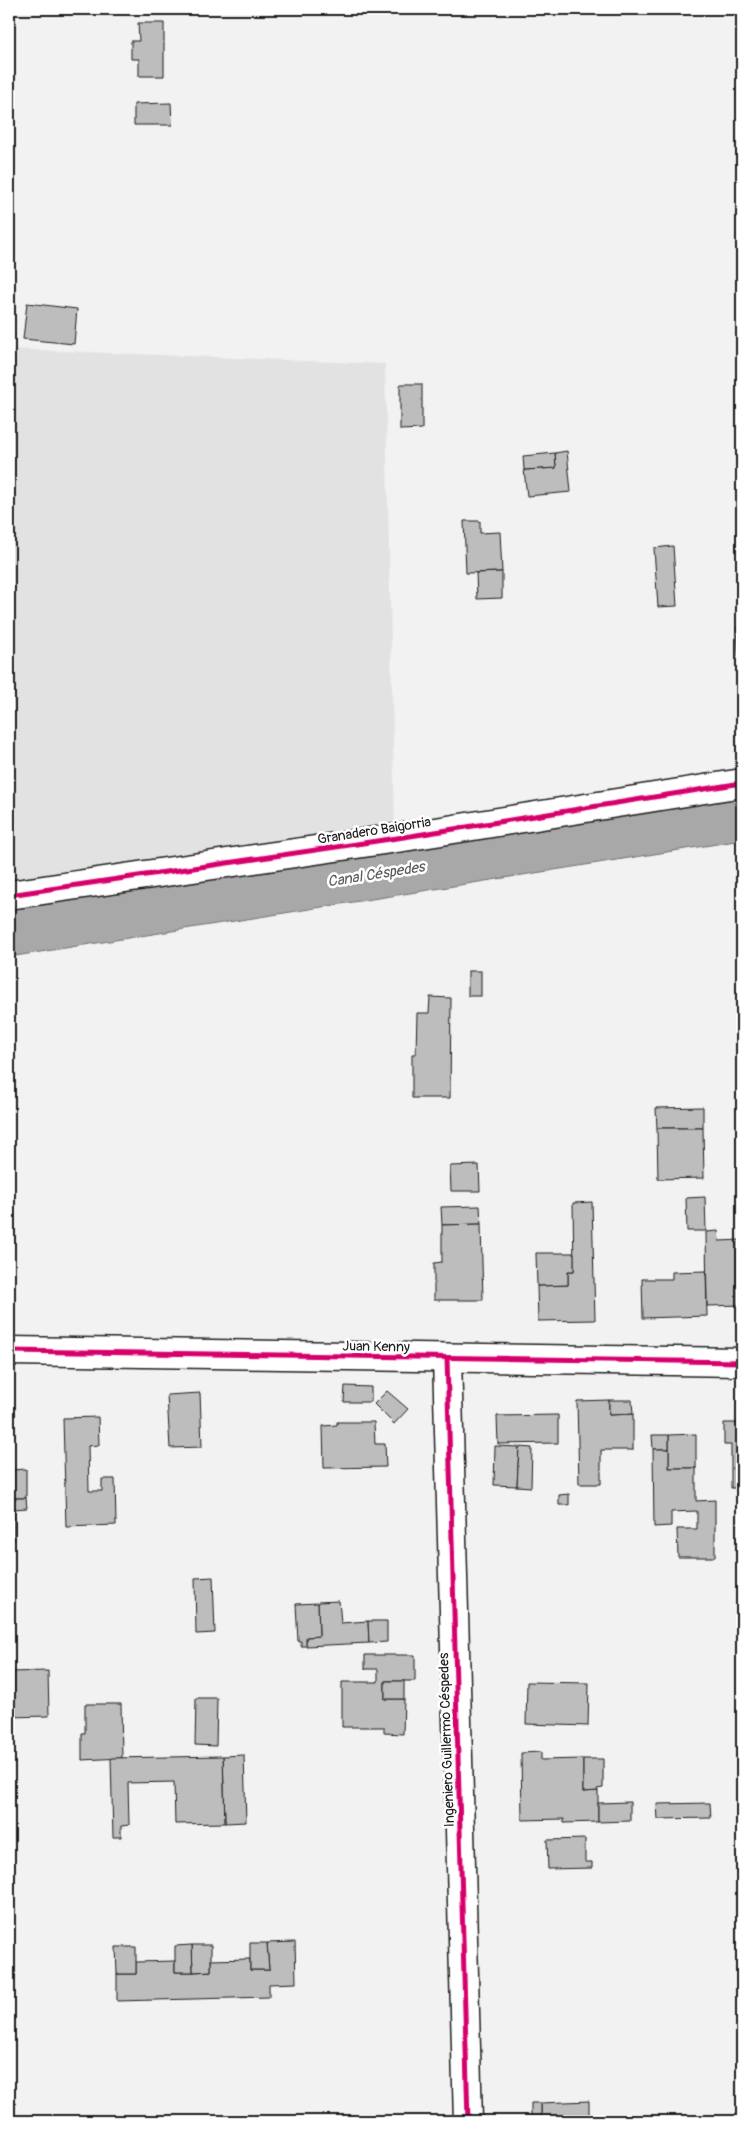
<svg xmlns="http://www.w3.org/2000/svg" width="751" height="2130" font-family="Pangolin,sans-serif">
<style>
.built{fill:#e2e2e2}
.water{fill:#a8a8a8;stroke:#707070}
.building{fill:#bdbdbd;stroke:#1c1c1c}
.lines{fill:none;stroke-linecap:round;stroke-linejoin:round}
.minor-casing{stroke:#1c1c1c;stroke-width:31}
.minor{stroke:#fff;stroke-width:28}
.cycleway-casing{stroke:#fff;stroke-width:8}
.cycleway{stroke:#d6006c;stroke-width:5}
.labels{text-anchor:middle;stroke-width:5;stroke-linejoin:round;paint-order:stroke}
.street-label{font-size:14px;fill:#1c1c1c;stroke:#fff}
.water-label{font-size:15px;font-style:italic;fill:#5b5b5b;stroke:#fff}
</style>
<rect width="100%" height="100%" fill="#f2f2f2"/>
<filter id="ink" filterUnits="userSpaceOnUse"><feTurbulence type="fractalNoise" baseFrequency=".02" numOctaves="2"/><feDisplacementMap in="SourceGraphic" scale="10" xChannelSelector="R" yChannelSelector="G"/><feConvolveMatrix kernelMatrix="1 2 1 2 8 2 1 2 1" color-interpolation-filters="sRGB"/></filter>
<g filter="url(#ink)">
<polygon class="built" points="9,349 385,364 395,829 9,891"/>
<polygon class="water" points="742,792 742,840 9,957 9,909"/>
<g class="building">
<polygon points="138,23 164,23 164,76 139,76 139,59 131,59 131,41 139,41"/>
<polygon points="171,103 172,125 134,125 134,104"/>
<polygon points="27,303 77,309 74,344 23,339"/>
<polygon points="400,384 422,384 422,429 400,430"/>
<polygon points="567,451 571,492 527,496 524,470 556,468 555,453"/>
<polygon points="555,453 556,468 524,470 523,456"/>
<polygon points="464,521 480,521 480,533 500,532 502,572 466,573"/>
<polygon points="673,546 677,606 658,607 654,548"/>
<polygon points="502,572 502,598 477,599 476,573"/>
<polygon points="742,626 742,650 738,650 737,627"/>
<polygon points="738,650 742,650 742,716"/>
<rect x="468" y="971" width="13" height="25"/>
<polygon points="430,997 451,998 450,1098 412,1098 412,1054 416,1054 417,1013 429,1013"/>
<polygon points="703,1107 703,1128 657,1128 656,1108"/>
<polygon points="657,1128 703,1128 704,1178 658,1179"/>
<polygon points="479,1165 480,1191 451,1191 450,1166"/>
<polygon points="705,1197 706,1231 687,1231 686,1198"/>
<polygon points="592,1202 595,1320 538,1321 537,1286 568,1285 568,1271 574,1271 573,1203"/>
<polygon points="480,1206 481,1224 442,1225 441,1207"/>
<polygon points="481,1224 483,1300 434,1300 434,1263 442,1262 442,1225"/>
<polygon points="718,1231 719,1241 742,1240 742,1305 707,1306 706,1232"/>
<polygon points="536,1253 574,1253 574,1271 568,1271 568,1285 537,1286"/>
<polygon points="706,1271 707,1316 643,1318 642,1279 672,1279 672,1272"/>
<polygon points="345,1386 371,1387 371,1402 344,1402"/>
<polygon points="387,1391 408,1409 394,1424 374,1404"/>
<polygon points="200,1393 202,1447 170,1448 167,1395"/>
<polygon points="609,1400 609,1415 633,1414 633,1450 601,1450 601,1484 579,1484 577,1401"/>
<polygon points="609,1400 632,1400 633,1414 609,1415"/>
<polygon points="558,1415 558,1443 498,1444 497,1416"/>
<polygon points="9,1417 13,1417 13,1470 26,1469 26,1498 9,1498"/>
<polygon points="98,1417 99,1445 88,1446 89,1491 102,1491 102,1479 115,1479 116,1525 66,1527 63,1418"/>
<polygon points="337,1422 374,1422 375,1444 385,1444 386,1467 324,1468 323,1426 337,1425"/>
<polygon points="724,1423 742,1423 742,1488 731,1488 731,1445 724,1445"/>
<polygon points="696,1434 696,1468 669,1468 669,1435"/>
<polygon points="652,1435 669,1435 669,1449 653,1449"/>
<polygon points="495,1446 519,1447 517,1486 494,1485"/>
<polygon points="519,1447 532,1448 531,1487 517,1486"/>
<polygon points="653,1449 669,1449 669,1468 696,1468 696,1501 715,1500 715,1557 678,1557 677,1529 697,1529 697,1511 671,1512 671,1526 654,1527"/>
<polygon points="569,1494 569,1505 559,1505 559,1495"/>
<polygon points="9,1498 26,1498 27,1508 14,1509 14,1541 9,1541"/>
<polygon points="213,1577 215,1633 196,1634 195,1578"/>
<polygon points="339,1601 341,1623 368,1621 369,1643 306,1646 306,1637 319,1636 318,1602"/>
<polygon points="318,1603 319,1636 306,1637 306,1646 301,1646 301,1641 298,1641 296,1604"/>
<polygon points="368,1621 387,1621 387,1642 369,1643"/>
<polygon points="365,1655 415,1655 415,1681 385,1681 385,1699 404,1699 403,1734 384,1733 384,1727 342,1727 342,1682 378,1682 378,1669 365,1669"/>
<polygon points="48,1671 49,1716 9,1717 9,1672"/>
<rect x="385" y="1681" width="19" height="18"/>
<polygon points="527,1682 589,1683 588,1726 526,1724"/>
<polygon points="196,1698 217,1698 216,1746 195,1745"/>
<polygon points="85,1704 121,1704 122,1758 82,1760 82,1733 85,1733"/>
<polygon points="541,1752 541,1760 583,1759 583,1792 598,1791 598,1822 564,1823 564,1819 522,1820 521,1753"/>
<polygon points="244,1755 246,1822 225,1823 223,1756"/>
<polygon points="223,1756 225,1823 175,1824 174,1782 128,1783 129,1825 121,1826 121,1837 113,1837 111,1758"/>
<polygon points="583,1759 603,1759 603,1788 597,1789 598,1791 583,1792"/>
<polygon points="630,1802 630,1821 598,1822 598,1803"/>
<polygon points="710,1803 711,1818 658,1819 657,1804"/>
<polygon points="585,1839 585,1862 592,1862 592,1868 548,1869 547,1840"/>
<polygon points="295,1942 296,1983 269,1984 269,1997 117,2001 117,1974 136,1974 136,1962 175,1961 175,1972 193,1972 211,1971 211,1960 250,1959 250,1970 269,1970 267,1943"/>
<polygon points="250,1943 267,1943 269,1970 250,1970"/>
<polygon points="192,1945 211,1945 211,1971 193,1972"/>
<polygon points="192,1945 193,1972 175,1972 175,1946"/>
<polygon points="116,1947 136,1947 136,1974 117,1974"/>
<polygon points="589,2101 589,2118 573,2118 573,2121 532,2121 531,2118 541,2117 541,2103"/>
<polygon points="531,2103 541,2103 541,2117 531,2118"/>
</g>
<g class="lines">
<defs>
<g id="minor">
<polyline points="9,895 404,837 742,783"/>
<polyline points="9,1351 742,1362"/>
<polyline points="447,1358 468,2121"/>
</g>
</defs>
<use href="#minor" class="minor-casing"/>
<use href="#minor" class="minor"/>
<defs>
<g id="cycleway">
<polyline points="9,895 404,837 742,783"/>
<polyline points="9,1351 742,1362"/>
<polyline points="447,1358 468,2121"/>
</g>
</defs>
<use href="#cycleway" class="cycleway-casing"/>
<use href="#cycleway" class="cycleway"/>
</g>
</g>
<g class="labels">
<g class="street-label">
<text transform="translate(374 830) rotate(-9)" y="5">Granadero Baigorria</text>
<text transform="translate(376 1346) rotate(1)" y="5">Juan Kenny</text>
<text transform="translate(446 1740) rotate(-92)" y="5">Ingeniero Guillermo Céspedes</text>
</g>
<g class="water-label">
<text transform="translate(376 874) rotate(-9)" y="5">Canal Céspedes</text>
</g>
</g>
<rect width="751" height="2130" fill="none" stroke="#fff" stroke-width="30"/>
<rect x="15" y="15" width="721" height="2100" fill="none" stroke="#1c1c1c" stroke-width="2" filter="url(#ink)"/>
</svg>
